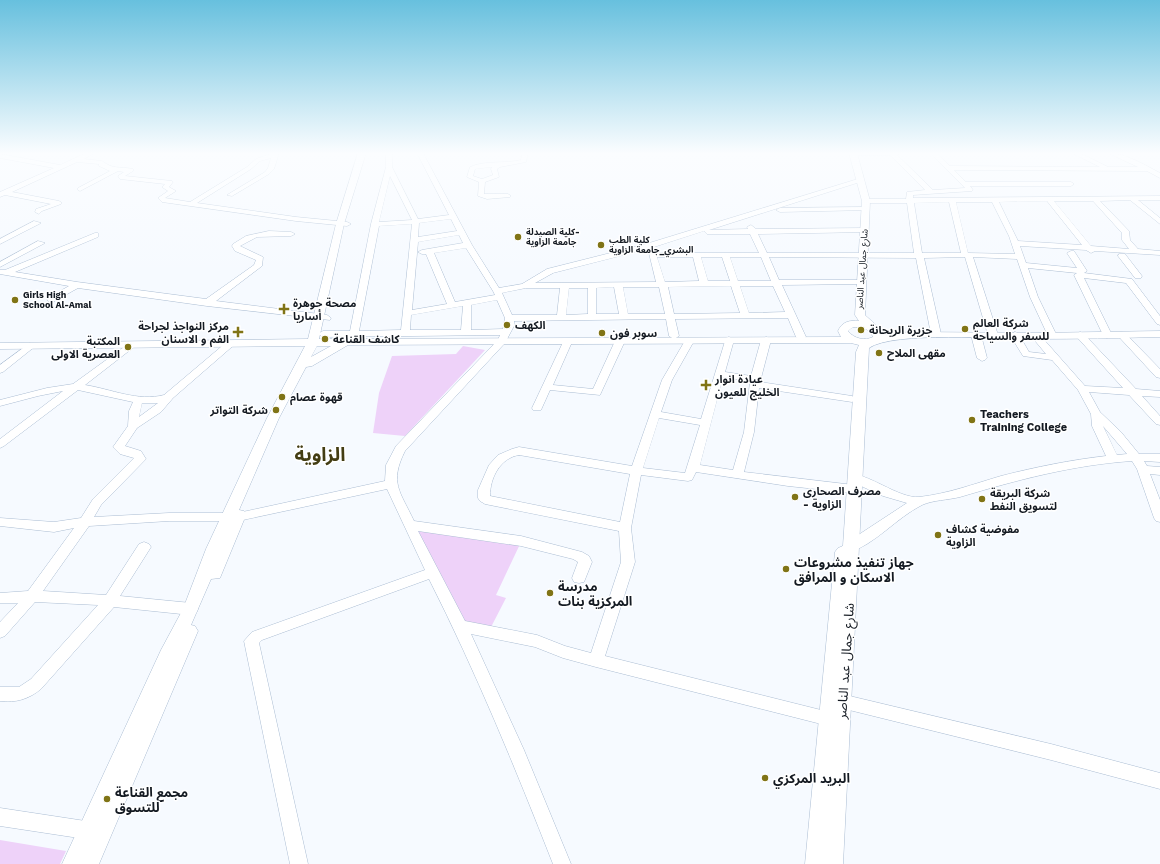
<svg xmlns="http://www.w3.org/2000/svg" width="1160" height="864" font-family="'Work Sans','Noto Sans Arabic',sans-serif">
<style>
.green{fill:#eed2f9}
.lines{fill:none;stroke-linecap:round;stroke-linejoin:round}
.minor-casing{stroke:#abbdd3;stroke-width:1}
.major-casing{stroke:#abbdd3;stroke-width:1}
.minor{fill:#fff;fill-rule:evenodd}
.major{fill:#fff;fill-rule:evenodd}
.poi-dot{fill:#807416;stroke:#fff;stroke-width:1.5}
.labels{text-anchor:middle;stroke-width:3;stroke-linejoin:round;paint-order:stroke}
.far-poi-label{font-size:9px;font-weight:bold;fill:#141a22;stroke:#fff;text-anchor:start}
.far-street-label{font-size:9px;fill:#141a22;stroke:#fff}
.poi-label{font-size:11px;font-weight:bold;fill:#141a22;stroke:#fff;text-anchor:start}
.near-poi-label{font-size:13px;font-weight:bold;fill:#141a22;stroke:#fff;text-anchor:start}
.near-street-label{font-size:13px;fill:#141a22;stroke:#fff}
.town-label{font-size:19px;font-weight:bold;fill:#433d13;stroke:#fff}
</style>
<rect width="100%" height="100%" fill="#f6faff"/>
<g class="green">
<polygon points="463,346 485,350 405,436 373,433 379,393 392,356 456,354"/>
<polygon points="409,525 521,542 496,595 506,598 489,631 461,625"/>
<polygon points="0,840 66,851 60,864 0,864"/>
</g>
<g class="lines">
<defs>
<g id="minor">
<path d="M86 153H94L84 159 102 161C114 170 118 166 133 169V171L125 176 172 181 173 182 169 187 176 191 165 198 190 202 247 167 256 159 273 153H279L274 169 269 174 232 196 227 195 265 172 268 168 271 158 260 161 251 169 197 203 296 217 347 222 351 224 347 226 296 221 162 202 158 198 168 191 162 187 165 184 120 179 118 176 124 172 118 171 80 191 78 190V188L110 171 99 166V164L77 162 12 192 59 201 62 203 61 204 42 211 39 214 35 212 36 209 51 204 5 195 0 197V192L54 168 0 158V154L60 165Z"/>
<path d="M386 153H392V167L418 219 449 215 417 153H423L472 245 499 288 522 284 547 269 646 244 861 178 864 180 863 181 709 230 748 229 747 227 751 225 756 229 865 228H868V232L758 234 767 253H914L907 203H866L863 201 866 199H906L907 192 925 190 890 155H853L850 153H901L897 155 933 190 965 188 930 153H936L950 166 1100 167 1072 153H1080L1108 167H1138L1108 153C1125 153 1145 165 1160 173V178L1147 171 954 170 966 182H1071L1074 184 1071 186H970L973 190 972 191 913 195V198L1160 196V200H1138L1160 218V224L1130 200 1100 201 1129 231 1130 240 1138 249 1160 251V255L1095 251 1091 253 1086 250 1020 246 1026 263 1077 268 1067 253 1071 251H1074L1087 271 1084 273 1132 279 1160 316V325L1157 324 1126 283 1084 278 1112 335 1107 338 1104 337 1074 275 1077 273 1028 268 1038 297 1057 336 1055 338H1049L1030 297 1017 259 973 257 998 335 993 338 988 335 965 257 924 258 941 334 936 337 931 334 916 258 769 257 779 280H861L865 282 861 284 782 285 806 337 801 340 796 337 788 318 675 319 679 336 674 339 669 336 666 319 514 321V326L505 343 405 451C389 483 400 491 414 521L521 536 582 552 589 556 592 562 584 582 579 583 574 582 572 578 578 562 573 559 521 546 418 531 465 621 537 635 565 646 591 653 621 562 619 531 485 504 480 501 478 498V490L489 465 498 455 512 449 519 447 632 466 662 380 686 339 689 338 694 341 672 380 661 412 701 419 726 338 729 337 734 340 725 372 751 376 761 340 766 337 769 338 771 340 760 382 852 396 857 399 852 402 759 388 754 432 744 472 854 485 858 486 860 489 858 492 854 493 788 486 696 472 692 480 688 481 641 475 631 528 635 562 605 656 829 712 835 714 837 719 835 724 829 726 596 667 563 658 535 647 471 634 524 750 571 864H553C515 767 476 672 429 579L262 640 259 643 308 864H290L244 641 252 632 425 570 387 489 238 521H169L89 526 43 591 106 595 139 544 144 542 149 544 151 547 120 596 191 603 196 605 198 609 196 613 191 615 114 607 41 689C29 699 16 703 0 701V687H19L31 679 98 605 35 602 5 636 0 638V622L18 603H0V593L28 591 74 528 54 532 0 526V518L54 522 81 518 93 499 134 458 120 454 113 447 128 426 129 411 133 402 78 390 4 446 0 448V439L63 391 38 396 0 406V400L47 388 73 384 131 342 136 345 134 347 85 385C111 389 138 402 164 395L228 341H234L236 343 234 345 173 398 161 412 137 428 125 446 141 451 146 459 101 505 94 517 169 513H238L385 481 386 465 396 446 498 340 500 335 323 337 318 334 323 331H350L371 224 386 167ZM390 176 412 220 379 222ZM1047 201 1082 245 1018 241 999 202ZM1054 201H1093L1122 233V240L1129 249 1091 246ZM949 202 961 253H922L914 203ZM956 202H992L1009 236 1015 254 968 253ZM451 219 457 231 418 237 419 223ZM412 224 401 330 359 331 379 226ZM704 231 707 234H750L759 253H656L654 248H651ZM459 235 463 243 422 250 418 252 422 254H426L447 304 412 310 418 242ZM466 248 493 291 495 295 455 302 434 253ZM648 249 656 282 535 283 553 273ZM657 257H693L699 281 665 282ZM701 257H722L730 281H708ZM730 257H761L771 281H738ZM731 286 740 313 674 314 668 287ZM740 286H773L785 312 749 313ZM614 287 619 314H596V288ZM623 287H659L665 314H628ZM526 288H560L557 315H512L502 293ZM569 288H588V314L566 315ZM497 300 505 318 503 329 471 330V305ZM463 306 461 330H410L411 315ZM723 377 750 382 744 432 733 470 700 465ZM142 403H158L139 417ZM659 418 700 425 685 473 643 468ZM519 455 630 474 620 522 490 496C490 478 500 458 519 455Z"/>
<path d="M522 153H528L526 162 500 167 497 169 499 177 485 182 484 194H508L511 196 510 197 487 199 478 196 479 182 467 177 470 167C486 160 504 164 521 160ZM492 167 491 169 493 175 482 179 473 176 475 169Z"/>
<polygon points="866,207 868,208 868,210 780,212 776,210 780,208"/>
<polygon points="34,221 41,223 0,244 0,239"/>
<polygon points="269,231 291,232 295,234 291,236 257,237 240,246 263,257 262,266 216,301 327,315 331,318 330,320 207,306 78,288 51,303 47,300 48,298 69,286 0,274 0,270 5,270 95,233 98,233 98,237 15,272 77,282 206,299 254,265 256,260 235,251 232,246 233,244 246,236"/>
<polygon points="38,241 45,243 0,267 0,262"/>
<polygon points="1119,254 1125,254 1142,276 1141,278 1135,278 1118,256"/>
<polygon points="976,332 981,335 987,358 985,360 982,361 977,358 971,335"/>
<path d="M1015 332 1018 333 1029 352 1046 354 1031 336 1033 334H1039L1085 386 1123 388 1075 335 1080 332 1083 333 1136 389 1160 391V397L1142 396 1160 416V425L1156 424 1129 395 1089 392 1100 412 1121 432 1139 454H1160V462L1144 461 1147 466 1160 467V475L1150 474 1160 500V522L1156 521 1154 518 1137 469 1132 461C1073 465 1017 480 960 497 948 500 933 500 922 505 896 518 876 544 848 553L843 551 841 548 843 545 907 503 883 496 850 481 848 478 850 475C865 471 899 499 919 497 947 494 974 484 1001 476 1036 467 1071 460 1106 456L1092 426 1091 414 1078 390 1052 360 1023 356 1010 335ZM1103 426 1127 454 1117 455Z"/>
<polygon points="1122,332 1125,333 1160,369 1160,378 1156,377 1119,337 1119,333"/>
<polygon points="620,338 625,341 600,395 550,390 541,410 533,410 532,408 564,340 570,340 572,342 553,385 593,389 615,341"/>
<polygon points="30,343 35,346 33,348 3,372 0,373 0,365"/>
<polygon points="837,693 1051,744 1160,773 1160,789 1051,760 837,707 831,705 829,700 831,695"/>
<polygon points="0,808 92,822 98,825 101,831 98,837 92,840 0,826"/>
</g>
<path id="major" d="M358 153H366L344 224 319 339 841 337 838 331C842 322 849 320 859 321L855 315 862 201 849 153H857L870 201 865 315C871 321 880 327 883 335L909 332 1036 333 1160 331V337C1118 338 1077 339 1035 339 1001 339 893 331 869 348L843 864H805L835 552 838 548 843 546 856 352 859 345 851 343 348 345 312 366 306 367 279 418 239 510 244 511 246 515 220 578 211 579 191 625 195 626 198 631 99 864H62L161 650 183 609 206 549 267 418 305 346 0 349V343L308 339 336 224ZM853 327C861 327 870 328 873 337 865 341 854 339 848 331ZM317 346H331L311 357Z"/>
</defs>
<use href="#minor" class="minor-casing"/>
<use href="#major" class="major-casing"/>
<use href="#minor" class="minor"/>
<use href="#major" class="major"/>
</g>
<linearGradient id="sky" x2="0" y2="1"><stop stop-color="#67c0de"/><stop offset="0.56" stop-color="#fbfdff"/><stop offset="1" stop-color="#fbfdff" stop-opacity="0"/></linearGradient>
<rect width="1160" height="274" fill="url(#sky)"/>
<g class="poi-dot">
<circle cx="518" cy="237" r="4"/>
<circle cx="601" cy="245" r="4"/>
<circle cx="15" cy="300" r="4"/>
<path d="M282 303h4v4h4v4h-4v4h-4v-4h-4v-4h4z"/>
<circle cx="507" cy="325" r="4"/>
<circle cx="965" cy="329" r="4"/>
<circle cx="861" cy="330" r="4"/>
<path d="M236 326h4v4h4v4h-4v4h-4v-4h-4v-4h4z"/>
<circle cx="602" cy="333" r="4"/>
<circle cx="325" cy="339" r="4"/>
<circle cx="128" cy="347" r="4"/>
<circle cx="879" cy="353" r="4"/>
<path d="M704 379h4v4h4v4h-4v4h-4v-4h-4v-4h4z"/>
<circle cx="282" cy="397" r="4"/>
<circle cx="276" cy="410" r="4"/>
<circle cx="972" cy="420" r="4"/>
<circle cx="795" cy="497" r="4"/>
<circle cx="982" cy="499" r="4"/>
<circle cx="938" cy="535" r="4"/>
<circle cx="786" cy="569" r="4"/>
<circle cx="550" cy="593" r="4"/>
<circle cx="765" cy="778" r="4"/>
<circle cx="107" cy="799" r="4"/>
</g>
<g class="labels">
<g class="far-poi-label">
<text x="526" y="235">كلية الصيدلة-<tspan x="526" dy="10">جامعة الزاوية</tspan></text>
<text x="609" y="243">كلية الطب<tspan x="609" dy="10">البشري_جامعة الزاوية</tspan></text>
<text x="23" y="298">Girls High<tspan x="23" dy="10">School Al-Amal</tspan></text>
</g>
<g class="far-street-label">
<text transform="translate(862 269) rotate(-86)" y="3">شارع جمال عبد الناصر</text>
</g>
<g class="poi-label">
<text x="293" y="307">مصحة جوهرة<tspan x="293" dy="13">أساريا</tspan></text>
<text x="973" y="327">شركة العالم<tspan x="973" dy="13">للسفر والسياحة</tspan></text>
<text x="515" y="329">الكهف</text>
<text x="229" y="330" text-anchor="end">مركز النواجذ لجراحة<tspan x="229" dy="13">الفم و الاسنان</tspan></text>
<text x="869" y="334">جزيرة الريحانة</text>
<text x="610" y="337">سوبر فون</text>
<text x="333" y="343">كاشف القناعة</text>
<text x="120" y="345" text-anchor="end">المكتبة<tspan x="120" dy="13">العصرية الاولى</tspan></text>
<text x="887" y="357">مقهى الملاح</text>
<text x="715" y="383">عيادة انوار<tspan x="715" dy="13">الخليج للعيون</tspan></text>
<text x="290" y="401">قهوة عصام</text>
<text x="268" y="414" text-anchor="end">شركة التواتر</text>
<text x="980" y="418">Teachers<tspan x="980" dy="13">Training College</tspan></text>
<text x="803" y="495">مصرف الصحارى<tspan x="803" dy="13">- الزاوية</tspan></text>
<text x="990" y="497">شركة البريقة<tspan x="990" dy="13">لتسويق النفط</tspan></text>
<text x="946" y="533">مفوضية كشاف<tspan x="946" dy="13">الزاوية</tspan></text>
</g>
<g class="near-poi-label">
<text x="794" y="567">جهاز تنفيذ مشروعات<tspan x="794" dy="15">الاسكان و المرافق</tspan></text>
<text x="558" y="591">مدرسة<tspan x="558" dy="15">المركزية بنات</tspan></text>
<text x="773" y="783">البريد المركزي</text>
<text x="115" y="797">مجمع القناعة<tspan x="115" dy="15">للتسوق</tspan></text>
</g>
<g class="near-street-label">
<text transform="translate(845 661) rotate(-86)" y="5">شارع جمال عبد الناصر</text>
</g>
<g class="town-label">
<text x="320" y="461">الزاوية</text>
</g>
</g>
</svg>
